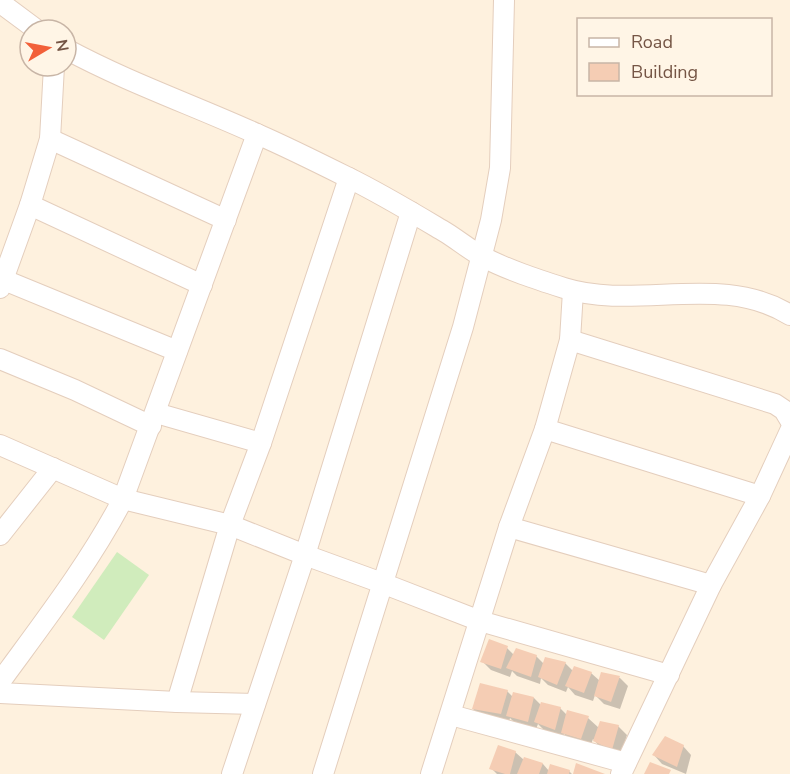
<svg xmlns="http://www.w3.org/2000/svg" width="790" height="774" font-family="'Nunito Sans',sans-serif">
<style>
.green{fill:#d0ecbc}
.shadow{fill:#0003}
.building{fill:#f5cdb4}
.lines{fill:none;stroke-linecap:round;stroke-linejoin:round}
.street-casing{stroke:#e4cebd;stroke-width:22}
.street{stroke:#fff;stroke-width:20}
</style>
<rect width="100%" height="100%" fill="#fef1de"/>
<polygon class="green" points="117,552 149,575 104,640 72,617"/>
<g class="shadow">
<polygon points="507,648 514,655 536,656 544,664 565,663 573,671 591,673 600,681 602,674 620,678 628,686 620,709 604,704 595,695 593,701 575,695 568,687 566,692 548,685 541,678 540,684 517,676 512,671 510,677 491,670 482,661"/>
<polygon points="507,691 513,697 534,698 541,705 560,708 567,715 588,718 599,728 618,726 627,735 620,757 603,750 593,739 590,747 571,741 564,734 563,737 544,730 538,724 536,729 516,724 510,718 509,722 482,717 473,709"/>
<polygon points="683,746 691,755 686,774 662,764 654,755"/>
<polygon points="515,752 524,760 543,764 549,771 569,771 572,774 497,774 491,768"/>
</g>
<g class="building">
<polygon points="489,639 508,646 501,669 480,662"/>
<polygon points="516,648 537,655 531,677 506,668"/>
<polygon points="545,657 566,662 557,685 538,677"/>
<polygon points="574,666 592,672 584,693 565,686"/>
<polygon points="601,672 620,676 611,702 594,696"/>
<polygon points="480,683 508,690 501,714 472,709"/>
<polygon points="513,692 534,697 528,722 506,716"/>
<polygon points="541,702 561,707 555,730 534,722"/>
<polygon points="567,710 589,716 581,739 561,733"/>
<polygon points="600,721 619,725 612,750 593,741"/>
<polygon points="665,736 684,745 677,767 652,755"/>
<polygon points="498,745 516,751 510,774 505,774 489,769"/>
<polygon points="524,757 543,763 539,774 517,774"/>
<polygon points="650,762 671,770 669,774 644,774"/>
<polygon points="576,763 605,774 573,774"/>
<polygon points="550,764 570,770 569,774 547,774"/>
</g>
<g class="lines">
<defs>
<g id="street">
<polyline points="2,4 37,30"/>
<path d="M66 49C127 82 193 105 257 134 287 147 317 162 347 177 380 193 413 213 445 232 458 240 470 250 483 257 508 270 536 279 564 288 637 311 721 272 790 315"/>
<polyline points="50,139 226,220"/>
<polyline points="30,205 202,285"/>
<polyline points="4,280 177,351"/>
<polyline points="0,288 30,205 50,139 54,66"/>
<polyline points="570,340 775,404 784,410 790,420"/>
<polyline points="0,359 75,390 151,426"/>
<polyline points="156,413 261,443"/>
<polyline points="545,429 760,496"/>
<polyline points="0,445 123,499 230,525 305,555 382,583 480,621 669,675"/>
<polyline points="509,527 711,585"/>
<polyline points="0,535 53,468"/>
<path d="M0 682C43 623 89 564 123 499L257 134"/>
<polyline points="0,693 177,702 255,704"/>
<polyline points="177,702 230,525 261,443 349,178"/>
<polyline points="451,715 626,763"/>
<polyline points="232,774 305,555 411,212"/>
<polyline points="323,774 463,327 491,220 500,168 504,0"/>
<polyline points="431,774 509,527 545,429 570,340 573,291"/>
<polyline points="621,774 711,585 760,496 790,431"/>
</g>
</defs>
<use href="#street" class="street-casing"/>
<use href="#street" class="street"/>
</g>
<rect x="577" y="18" width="195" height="78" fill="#fff5e6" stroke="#c8b5a6" stroke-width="1.5"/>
<rect x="589" y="38" width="30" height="9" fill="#ffffff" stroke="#c8b5a6" stroke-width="1.5"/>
<text x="631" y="48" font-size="18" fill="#755545">Road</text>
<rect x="589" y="63" width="30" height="18" fill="#f5cdb4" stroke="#c8b5a6" stroke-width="1.5"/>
<text x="631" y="78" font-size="18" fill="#755545">Building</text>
<g transform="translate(48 48) rotate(80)"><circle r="28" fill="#fff5e6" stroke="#c8b5a6" stroke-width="1.5"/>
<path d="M0-4.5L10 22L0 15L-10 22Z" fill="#f26039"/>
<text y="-9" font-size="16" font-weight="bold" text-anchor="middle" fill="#755545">N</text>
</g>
</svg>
